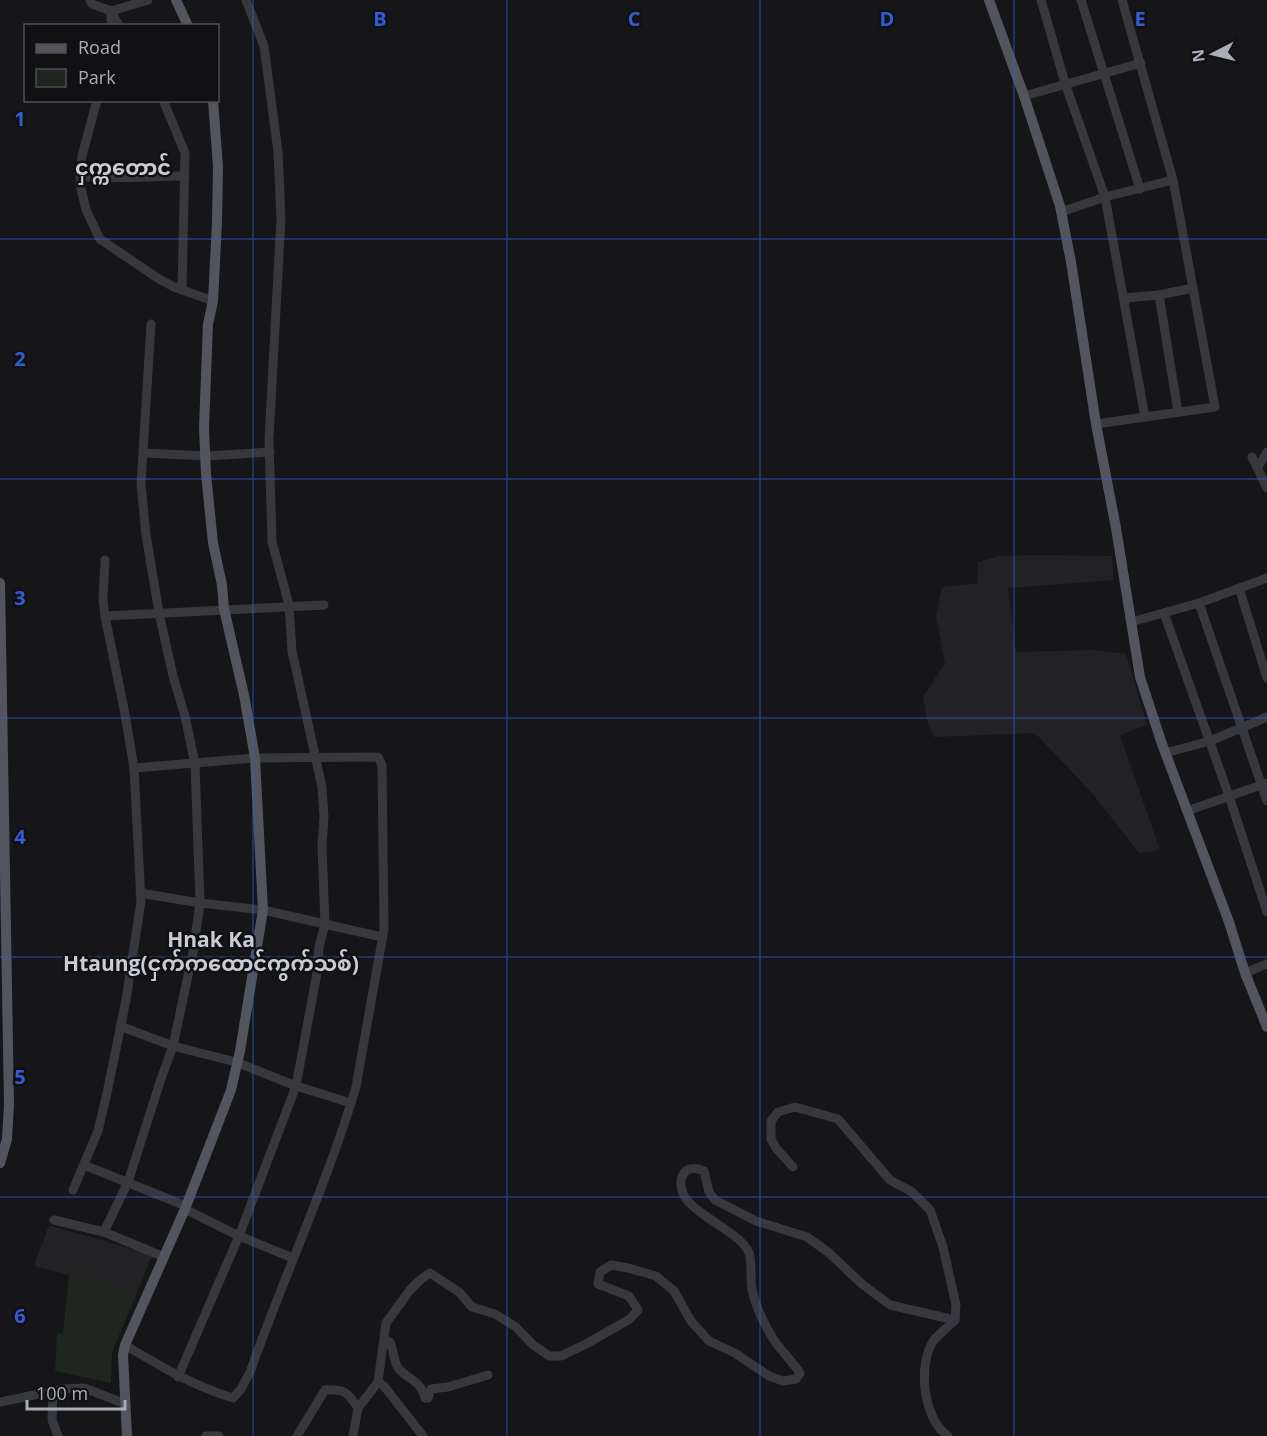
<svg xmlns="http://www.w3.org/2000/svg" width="1267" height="1436" font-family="'Open Sans','Noto Sans Myanmar',sans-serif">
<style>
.built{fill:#222225}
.green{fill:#1e261f}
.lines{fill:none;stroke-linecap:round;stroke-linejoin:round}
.minor{stroke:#37383d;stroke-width:9}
.major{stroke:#53555c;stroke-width:10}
.grid{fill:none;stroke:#325cd3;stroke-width:1.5;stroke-opacity:0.55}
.labels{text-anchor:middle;stroke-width:5;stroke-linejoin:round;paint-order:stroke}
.quarter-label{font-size:21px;font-weight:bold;fill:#c9ccd4;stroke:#111113}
.grid-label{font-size:20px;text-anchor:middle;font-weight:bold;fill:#325cd3;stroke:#111113;stroke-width:5;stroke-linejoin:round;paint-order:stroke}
</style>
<rect width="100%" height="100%" fill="#161618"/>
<g class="built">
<polygon points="1037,555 1112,556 1114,580 1008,588 1016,652 1094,650 1126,654 1147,725 1120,735 1160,850 1139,853 1092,793 1035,733 934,737 927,721 923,697 945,663 936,617 942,587 978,583 978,562 999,556"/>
<polygon points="49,1225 152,1255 137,1293 34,1266"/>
</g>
<polygon class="green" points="69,1274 137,1293 112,1352 111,1383 55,1371 57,1333 63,1334"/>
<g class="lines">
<g class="minor">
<polyline points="90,0 92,4 111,11 111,26"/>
<polyline points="1041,0 1065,83 1105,197 1145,417"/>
<polyline points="1081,0 1140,189"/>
<polyline points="119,26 111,11 148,0"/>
<polyline points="1024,96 1141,63"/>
<polyline points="97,100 82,156 80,184 86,210 100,239 159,279 174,287 213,301"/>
<polyline points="163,100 185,153 182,290"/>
<path d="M80 176C115 180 150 176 185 176"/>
<polyline points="1061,212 1105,197 1173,180"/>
<polyline points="1159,295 1178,412"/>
<polyline points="1124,298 1159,295 1193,288"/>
<polyline points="1096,424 1215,407 1173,180 1122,0"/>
<polyline points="144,453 207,456 270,452"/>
<polyline points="1252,457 1267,488"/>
<polyline points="1258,467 1267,452"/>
<polyline points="1239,588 1267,678"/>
<polyline points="1199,603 1267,801"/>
<polyline points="1164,613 1229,796 1267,912"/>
<polyline points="105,616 324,605"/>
<polyline points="1131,622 1199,603 1267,578"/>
<polyline points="1165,753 1210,741 1267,717"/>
<polyline points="1187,811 1267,783"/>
<polyline points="140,893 200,903 263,910 382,937"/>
<polyline points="1245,973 1267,964"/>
<polyline points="120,1026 173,1046 236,1062 296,1086 351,1103"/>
<polyline points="84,1165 186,1206"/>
<path d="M793 1167 776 1148 771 1139V1121L778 1112 795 1107 838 1119 890 1180 912 1192 930 1210 943 1247 956 1305 955 1320C949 1326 940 1333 934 1340 917 1364 923 1419 948 1436"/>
<polyline points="73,1190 98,1131 107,1093 126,1000 141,901 134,768 125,714 105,616 103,599 105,560"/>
<polyline points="185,1209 239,1236 293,1258"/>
<polyline points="54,1220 104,1232 164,1257"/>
<polyline points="104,1232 128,1182 161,1079 173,1046 193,952 200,903 195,764 185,716 173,676 159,613 146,535 141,484 151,324"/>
<path d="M384 1340 390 1342C394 1351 393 1362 399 1369 409 1381 420 1379 425 1398H428L431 1389 448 1387 488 1375"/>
<path d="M125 1345C160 1366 193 1386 233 1398L241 1389 250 1372C284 1276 327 1184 356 1087L384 929 382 765 378 757 255 758 134 768"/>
<polyline points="178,1377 239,1236 296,1086 317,973 319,947 325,924 322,846 324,817 322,787 292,651 289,605 272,542 269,439 281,218 278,152 264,46 246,0"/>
<polyline points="378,1382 384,1386 423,1436"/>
<polyline points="53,1392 52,1420 58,1436"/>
<polyline points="0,1402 63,1389 84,1388 126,1404"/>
<polyline points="206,1436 219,1436"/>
<path d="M297 1436 325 1390C344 1389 348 1392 358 1408"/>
<path d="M353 1436 358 1408 378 1382 386 1323 410 1290 420 1280 430 1273 459 1292 472 1307 495 1314 516 1327 532 1344 549 1356H561L586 1344 630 1319 638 1310 629 1296 598 1284 600 1272 611 1265 628 1268 656 1276 674 1291 691 1321 709 1341 735 1353 769 1376 783 1381 796 1379 800 1373C792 1361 782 1352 774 1340 766 1328 757 1309 753 1294 749 1282 753 1264 749 1253 742 1234 699 1217 686 1199 675 1183 682 1161 704 1171L709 1192 715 1200 756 1221 807 1237 828 1252 862 1284 890 1305 955 1320"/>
</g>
<g class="major">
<polyline points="176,0 188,26"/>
<polyline points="989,0 1024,96 1060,206 1071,262 1096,424 1116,528 1140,677 1162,744 1229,922 1245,973 1267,1027"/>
<polyline points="0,583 9,1104 7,1139 0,1163"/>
<polyline points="127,1436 123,1355 125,1345 185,1209 231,1090 240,1051 263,910 255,758 244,695 224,609 222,585 213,543 206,474 204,428 208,324 213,301 217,222 218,167 213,100"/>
</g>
</g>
<path class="grid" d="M253 0V1436M507 0V1436M760 0V1436M1014 0V1436M0 239H1267M0 479H1267M0 718H1267M0 957H1267M0 1197H1267"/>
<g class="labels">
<g class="quarter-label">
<text x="123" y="175">ငှက္ကတောင်</text>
<text x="211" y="947">Hnak Ka<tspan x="211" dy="24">Htaung(ငှက်ကထောင်ကွက်သစ်)</tspan></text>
</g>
</g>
<g class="grid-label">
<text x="380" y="26">B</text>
<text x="634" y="26">C</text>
<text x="887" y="26">D</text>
<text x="1140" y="26">E</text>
<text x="20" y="126">1</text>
<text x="20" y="366">2</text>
<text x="20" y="605">3</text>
<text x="20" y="844">4</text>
<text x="20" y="1084">5</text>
<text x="20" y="1323">6</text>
</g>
<rect x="24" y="24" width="195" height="78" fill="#111113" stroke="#4d4f55" stroke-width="1.5"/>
<rect x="36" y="44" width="30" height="9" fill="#53555c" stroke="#4d4f55" stroke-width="1.5"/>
<text x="78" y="54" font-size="18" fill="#a8adb8">Road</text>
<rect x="36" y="69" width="30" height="18" fill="#1e261f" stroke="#4d4f55" stroke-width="1.5"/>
<text x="78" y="84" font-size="18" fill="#a8adb8">Park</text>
<g transform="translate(1213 54) rotate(263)" stroke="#111113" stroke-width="4.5" paint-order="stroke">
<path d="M0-4.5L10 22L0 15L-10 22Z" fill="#a8adb8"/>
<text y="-9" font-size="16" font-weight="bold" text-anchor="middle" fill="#a8adb8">N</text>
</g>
<path d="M27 1400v9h98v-9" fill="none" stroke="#a8adb8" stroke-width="3"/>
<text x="36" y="1400" font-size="18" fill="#a8adb8" stroke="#111113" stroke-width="4.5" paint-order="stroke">100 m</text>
</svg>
